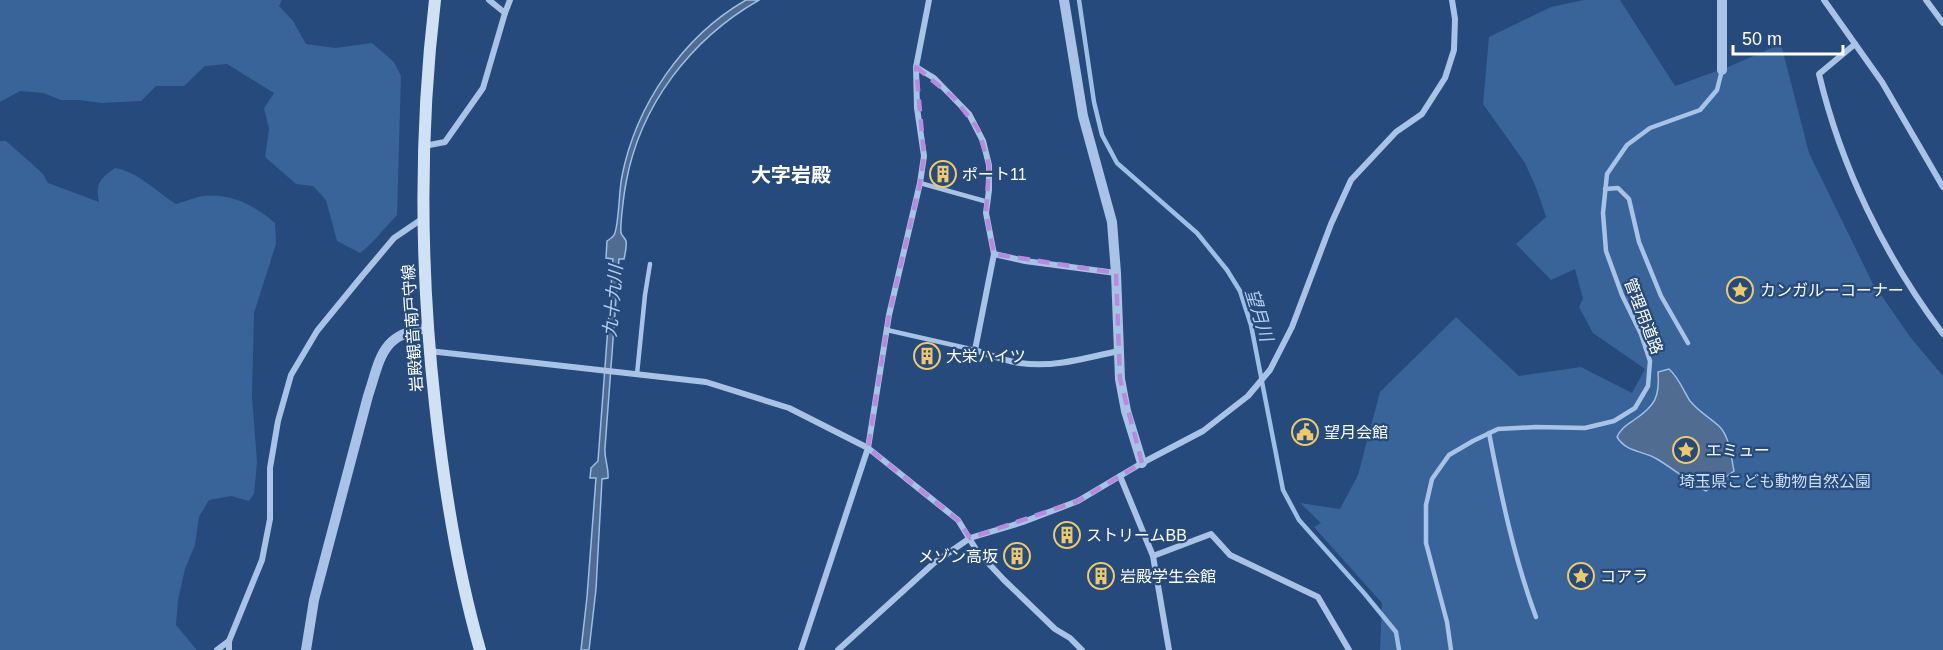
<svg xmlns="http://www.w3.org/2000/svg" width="1943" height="650" font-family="Helvetica,'Noto Sans JP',sans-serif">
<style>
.green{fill:#386499}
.water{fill:#506c90;stroke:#9dbee5;stroke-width:1.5}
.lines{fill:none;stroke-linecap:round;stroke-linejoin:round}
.stream{stroke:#9dbee5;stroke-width:4.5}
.service{stroke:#a8c3e5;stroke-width:4.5}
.minor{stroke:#a8c3e5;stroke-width:6}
.tertiary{stroke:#a8c3e5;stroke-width:10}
.secondary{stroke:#d1e1f4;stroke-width:12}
.marked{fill:none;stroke:#b68bdc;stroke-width:4.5;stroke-dasharray:12 8;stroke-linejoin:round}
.labels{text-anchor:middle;stroke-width:4.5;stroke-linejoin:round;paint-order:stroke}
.poi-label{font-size:16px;fill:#fff;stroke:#254a7b;text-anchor:start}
.street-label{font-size:16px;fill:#fff;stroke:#254a7b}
.park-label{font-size:16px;fill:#cbddf4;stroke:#254a7b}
.water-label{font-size:18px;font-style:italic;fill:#b3cdec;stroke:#254a7b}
.quarter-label{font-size:20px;font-weight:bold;fill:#fff;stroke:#254a7b}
</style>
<rect width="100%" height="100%" fill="#254a7b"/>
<g class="green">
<path d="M0 0H282L279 6 293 21 306 44 335 48 372 43 394 62 401 76 397 215C384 228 375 242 360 253L337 241 326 200 313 186 296 184 265 157 269 129 264 108 274 93 227 64 205 66 184 86H156L141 101 102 103 79 100H61L43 93 20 91 0 102Z"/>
<polygon points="1584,0 1620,0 1675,86 1728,67 1781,44 1809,153 1872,282 1911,338 1943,376 1943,650 1380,650 1382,603 1314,527 1321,523 1300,503 1340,509 1358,475 1380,392 1456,317 1519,376 1581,367 1632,393 1645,369 1593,333 1579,307 1583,299 1575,269 1551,280 1516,244 1546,217 1537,190 1525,163 1483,104 1489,37 1551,7"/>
<path d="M0 141H6L30 162 43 174 48 183 99 202C95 183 100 179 115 168 137 171 157 192 176 204 183 202 191 199 198 197 227 191 255 205 275 223L276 244 254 313 252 396 257 462 254 494 249 501 231 496 209 500 199 517 195 545 185 569 178 600 176 625 196 649V650H0Z"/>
</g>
<g class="water">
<path d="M746 0H759C691 39 640 105 626 183 624 193 620 225 621 233 622 236 625 238 626 241 627 246 625 254 624 259H619L605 448C604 459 609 467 608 478L602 479 596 589 589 650H581L587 597 596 478H590L591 468 598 461 613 259 606 258 607 241C610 239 613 237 614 235 619 227 619 188 622 176 636 105 683 36 746 0Z"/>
<path d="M1669 369C1679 378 1683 390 1690 401 1698 411 1709 417 1719 426 1730 437 1731 457 1734 471L1706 491C1688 482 1674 469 1657 459 1642 450 1627 453 1617 437 1621 428 1627 425 1634 420 1655 406 1660 397 1658 372Z"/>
</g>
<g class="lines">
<polyline class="stream" points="1079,0 1094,102 1102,135 1117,163 1197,233 1227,270 1240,291 1251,325 1283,490 1299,520 1364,593 1396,632 1399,650"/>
<g class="service">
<polyline points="920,183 988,202"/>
<polyline points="1605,189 1618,188 1629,199 1639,242 1661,296 1688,343"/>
<polyline points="887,330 975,350"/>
<polyline points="637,374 645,295 650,264"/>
<path d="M1489 433C1501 495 1514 558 1536 617"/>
<polyline points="1451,650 1447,622 1426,543 1426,505 1432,479 1449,455 1473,441 1498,429 1536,427 1585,428 1614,421 1635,408 1648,386 1650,361 1641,334 1622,295 1606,251 1603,213 1607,174 1627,145 1650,128 1700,110 1717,90 1722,70"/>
</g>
<g class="minor">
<polyline points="489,0 505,13 510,0"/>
<polyline points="1824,0 1882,82 1943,187"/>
<polyline points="1926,0 1943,23"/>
<path d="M1855 44 1819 74C1841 167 1885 257 1943 334"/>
<path d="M916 67 934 78 969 114 983 141 989 165V190L986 213 994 254 975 350C990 355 1005 361 1020 363 1052 368 1087 358 1118 351"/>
<polyline points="424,146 445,142 483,88 505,13"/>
<polyline points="994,254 1025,261 1116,273"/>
<polyline points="429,351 706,382 789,408 868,448 958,520 977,551 1004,580 1055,629 1070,638 1082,650"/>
<polyline points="1120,476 1153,556 1169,650"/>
<polyline points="1153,556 1211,534 1230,555 1318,597 1349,650"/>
<polyline points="217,650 229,641"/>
<polyline points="229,650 229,641 262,560 270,519 270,468 278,421 291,375 317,331 362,276 394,238 422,219"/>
<polyline points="801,650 868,448 889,315 920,183 924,156 917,108 916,67 929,0"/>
<polyline points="838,650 934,563 970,538 1023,522 1078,501 1142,463 1203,431 1248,396 1270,370 1292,327 1331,224 1351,180 1396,132 1422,114 1445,78 1454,50 1455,19 1452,0"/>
</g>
<g class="tertiary">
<polyline points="1064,0 1083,116 1112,222 1116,273 1120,379 1126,411 1142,463"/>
<polyline points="1722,70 1722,0"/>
<path d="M306 650 314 600 368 396C381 357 381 334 427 328"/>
</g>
<path class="secondary" d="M435 0C419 135 420 269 435 404 444 487 457 570 480 650"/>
</g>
<path class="marked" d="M916 67 955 99 978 129 989 165 986 213 994 254 1116 273 1120 379 1142 463 1078 501 970 538 958 520 868 448 889 315 920 183 924 156Z"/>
<defs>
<symbol id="building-ring" viewBox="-11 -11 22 22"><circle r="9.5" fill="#254a7b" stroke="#eec96c" stroke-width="1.5"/><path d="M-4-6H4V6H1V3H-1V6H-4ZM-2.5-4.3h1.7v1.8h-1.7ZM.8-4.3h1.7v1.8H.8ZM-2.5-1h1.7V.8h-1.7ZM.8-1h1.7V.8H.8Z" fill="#eec96c"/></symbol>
<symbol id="sight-ring" viewBox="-11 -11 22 22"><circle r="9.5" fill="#254a7b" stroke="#eec96c" stroke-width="1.5"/><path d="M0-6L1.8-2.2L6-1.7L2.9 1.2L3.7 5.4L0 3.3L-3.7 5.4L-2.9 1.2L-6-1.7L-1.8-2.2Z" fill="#eec96c"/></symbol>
<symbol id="civic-ring" viewBox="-11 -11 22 22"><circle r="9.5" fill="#254a7b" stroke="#eec96c" stroke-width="1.5"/><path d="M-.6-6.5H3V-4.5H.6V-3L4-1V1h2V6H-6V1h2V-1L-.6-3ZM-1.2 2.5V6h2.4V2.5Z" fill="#eec96c"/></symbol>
</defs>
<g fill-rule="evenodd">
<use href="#building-ring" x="928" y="159" width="30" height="30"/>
<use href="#sight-ring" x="1725" y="275" width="30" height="30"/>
<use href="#building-ring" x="912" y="341" width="30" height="30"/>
<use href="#civic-ring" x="1290" y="417" width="30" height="30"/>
<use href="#sight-ring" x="1671" y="435" width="30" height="30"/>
<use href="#building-ring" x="1052" y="520" width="30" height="30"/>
<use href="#building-ring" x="1002" y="541" width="30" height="30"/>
<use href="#building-ring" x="1086" y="561" width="30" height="30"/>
<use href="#sight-ring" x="1566" y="561" width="30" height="30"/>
</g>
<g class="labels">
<g class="poi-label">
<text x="962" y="180">ポート11</text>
<text x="1760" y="296">カンガルーコーナー</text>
<text x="946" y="362">大栄ハイツ</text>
<text x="1324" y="438">望月会館</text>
<text x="1706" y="456">エミュー</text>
<text x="1086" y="541">ストリームBB</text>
<text x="998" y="562" text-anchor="end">メゾン高坂</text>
<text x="1120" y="582">岩殿学生会館</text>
<text x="1600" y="582">コアラ</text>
</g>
<g class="street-label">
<text transform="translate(1644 316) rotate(69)" y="6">管理用道路</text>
<text transform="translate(412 328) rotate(-94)" y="6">岩殿観音南戸守線</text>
</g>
<g class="park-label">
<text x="1775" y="487">埼玉県こども動物自然公園</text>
</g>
<g class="water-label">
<text transform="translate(613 301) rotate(-85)" y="6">九十九川</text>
<text transform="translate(1259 315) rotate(73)" y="6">望月川</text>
</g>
<g class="quarter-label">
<text x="791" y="182">大字岩殿</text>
</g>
</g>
<path d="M1733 45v9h110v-9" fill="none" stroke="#ffffff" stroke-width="3"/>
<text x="1742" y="45" font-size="18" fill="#ffffff" stroke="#254a7b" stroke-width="4.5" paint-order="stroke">50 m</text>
</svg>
